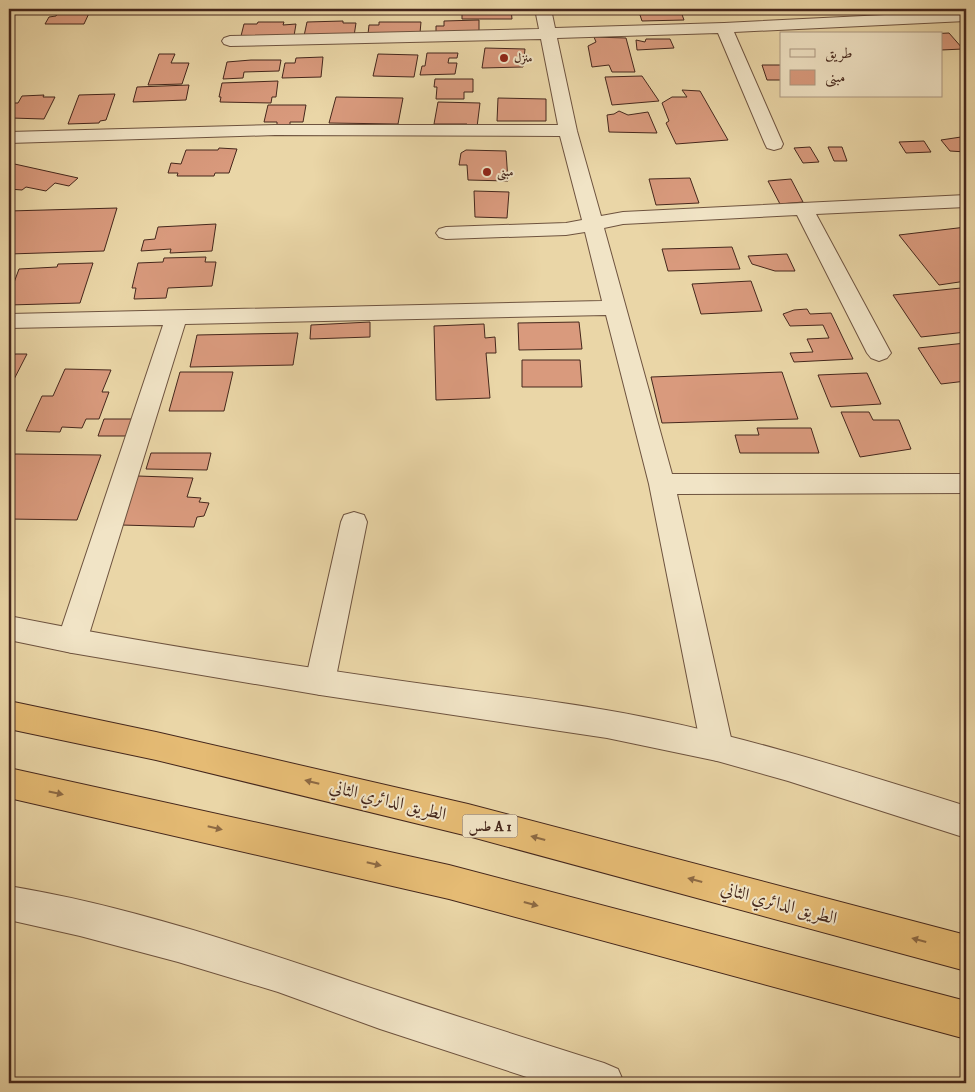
<svg xmlns="http://www.w3.org/2000/svg" width="975" height="1092" font-family="'IM FELL DW Pica',Amiri,serif">
  <style>
    .building { fill: #d99a7d; stroke: #45271c }
    .lines { fill: none; stroke-linecap: round; stroke-linejoin: round }
    .minor-casing { stroke: #6e533f; stroke-width: 2 }
    .tertiary-casing { stroke: #6e533f; stroke-width: 2 }
    .trunk-casing { stroke: #45271c; stroke-width: 2 }
    .minor { fill: #f1e4c6; fill-rule: evenodd }
    .tertiary { fill: #f1e4c6; fill-rule: evenodd }
    .trunk { fill: #e5bb74; fill-rule: evenodd }
    .oneway { fill: #8d6a44 }
    .poi-dot { fill: #8f2418; stroke: #f1e4c6; stroke-width: 2 }
    .labels { text-anchor: middle; stroke-width: 4; stroke-linejoin: round; paint-order: stroke }
    .far-poi-label { font-size: 12px; font-weight: bold; fill: #45271c; stroke: #f1e4c6; text-anchor: start }
    .shield { fill: #f1e4c6; stroke: #79604f; stroke-width: 1 }
    .shield-label { font-size: 14px; font-weight: bold; fill: #45271c }
    .near-street-label { font-size: 18px; fill: #45271c; stroke: #f1e4c6 }
  </style>
  <rect width="100%" height="100%" fill="#ead6a7"/>
  <filter id="stains"><feTurbulence type="fractalNoise" baseFrequency=".004" numOctaves="4"/><feColorMatrix values="0 0 0 0 .2 0 0 0 0 .09 0 0 0 0 .02 0 0 0 .5 -.17"/></filter>
  <radialGradient id="worn" r=".72"><stop offset=".6" stop-color="#630" stop-opacity="0"/><stop offset="1" stop-color="#630" stop-opacity=".3"/></radialGradient>
  <!-- building -->
  <path class="building" d="M60,9H91L84,24H45L49,17L56,16Z
    M262,9H310L261,11Z
    M371,9H387L386,13L370,12Z
    M462,9H511L512,19H462Z
    M638,9H680L684,20L642,21Z
    M479,20V33L436,34V26H444V21Z
    M343,21V23H356L354,36H304L307,22Z
    M258,22H284L283,25L296,24L294,36H241L244,24H257Z
    M379,22H421L420,33L368,34L369,25H379Z
    M949,33L963,49L941,50V34H927Z
    M594,37L626,38L635,72H612L609,65L592,67L588,46L596,42Z
    M646,39H670L674,48L637,50L636,40L645,42Z
    M485,48L525,49L523,67L482,68Z
    M427,53H458L457,58H449L448,63H457L455,74L420,75L422,66H425Z
    M159,54H175L171,63H189L182,84L148,85Z
    M378,54L418,55L414,77L373,76Z
    M323,57L321,77L282,78L285,63H295L296,58Z
    M251,60H281L279,71L244,72L243,78L223,79L227,62Z
    M762,65H781V80H767Z
    M642,76L659,101L612,105L605,77Z
    M435,79H473V92H464V99H436L437,87H434Z
    M278,81L276,97H272L271,103L220,102L221,97H219L222,83Z
    M189,85L186,100L133,102L137,87Z
    M682,90L700,91L728,140L676,144L666,123L669,121L662,103L672,97H687Z
    M115,94L106,120L100,121L99,123L68,124L79,95Z
    M44,95L43,97H55L44,119L11,118L14,112H9V103H18L22,96Z
    M336,97L403,98L398,124L329,123Z
    M498,98L546,99V121H497Z
    M438,102L480,103L477,127H467V124H434Z
    M268,105H306L303,122H290V125H277V122H264Z
    M619,111L628,115L648,112L657,133L609,132L607,115L614,114Z
    M961,137L966,143V152L950,151L941,140Z
    M924,141L931,152L906,153L899,142Z
    M810,147L819,162L803,163L794,148Z
    M828,147H842L847,161H834Z
    M219,148L237,149L229,173H215L214,176H177L178,173H168L171,163L181,164L186,150H218Z
    M466,150L506,151L508,181L468,180L467,165H459L461,153Z
    M10,163L78,178L69,186L55,183L46,191L26,187L22,190L9,189V164Z
    M690,178L699,203L656,205L649,179Z
    M791,179L803,202L780,204L768,181Z
    M474,191L509,192L507,218L475,217Z
    M117,208L104,251L9,254V211Z
    M216,224L212,251L170,253L171,249L141,251L144,240L155,239L158,227Z
    M966,227V281L939,285L899,235Z
    M732,247L740,269L668,271L662,249Z
    M787,254L795,271H775L752,264L748,256Z
    M206,257L205,262H216L212,286L168,288L166,298L134,299L136,288H132L138,263L163,262L164,258Z
    M93,263L80,303L9,305V296L19,269L57,267L58,264Z
    M751,281L762,311L701,314L692,284Z
    M961,288L966,295V332L921,337L893,295Z
    M807,309L810,314L831,313L853,359L794,362L790,353L813,352L807,339L829,338L823,325L790,326L783,314L794,310Z
    M370,322V337L310,339L311,325Z
    M579,322L582,349L519,350L518,323Z
    M484,324L485,338L495,337L496,353H486L490,398L436,400L434,326Z
    M298,333L293,365L190,367L197,335Z
    M966,343V381L941,384L918,348Z
    M15,354H27L9,389V357H14Z
    M522,360H580L582,387H522Z
    M65,369L111,370L102,392H109L99,419H86L82,428L62,427L60,432L26,431L42,396H53Z
    M180,372H233L224,411H169Z
    M782,372L798,419L662,423L651,377Z
    M867,373L881,404L831,407L818,375Z
    M841,412H869L873,420H899L911,449L860,457Z
    M104,419H132L127,436H98Z
    M757,428H811L819,453H740L735,435H759Z
    M151,453H211L207,470L146,469Z
    M15,454L101,455L77,520L9,519V467Z
    M138,476L193,478L187,497L201,498L199,502L209,503L204,516L197,517L194,527L121,525Z"/>
  <g class="lines">
    <!-- minor casing -->
    <g class="minor-casing">
      <path id="minor" d="M535,9H551L555,28L724,23L966,11V21L734,32L783,144L781,148L774,150L767,148L765,144L718,33L557,38L577,131L601,216L623,212L966,195V207L816,214L891,353L887,358L879,361L871,358L867,353L797,215L623,224L604,228L672,474H966V493L677,494L733,747L728,757L717,761L706,757L701,747L649,484L606,315L185,324L87,641L82,650L72,653L62,650L57,641L163,325L9,328V314L602,301L585,232L566,235L446,239L439,237L436,233L439,229L446,227L566,223L582,220L560,136L275,135L9,143V132L275,125H558L541,39L230,46L224,44L222,41L224,38L230,36L539,29Z
        M354,512L364,515L367,522L335,682L331,691L320,695L309,691L305,682L341,522L344,515Z
        M9,886C136,907 258,950 380,991C455,1016 529,1039 604,1063L618,1069L624,1083H545L380,1029L278,992L178,962L80,936L9,920Z"/>
    </g>
    <!-- tertiary casing -->
    <g class="tertiary-casing">
      <path id="tertiary" d="M9,616C149,644 290,665 431,685C489,693 548,700 606,710C729,731 848,769 966,806V838L788,781L717,761L607,738L320,695L72,653L9,640Z"/>
    </g>
    <!-- trunk casing -->
    <g class="trunk-casing">
      <path id="trunk" d="M9,701L156,732L468,804L966,935V971L468,836L156,760L9,729Z
        M9,768L449,865L966,1001V1039L449,899L9,798Z"/>
    </g>
    <!-- minor -->
    <use href="#minor" class="minor"/>
    <!-- tertiary -->
    <use href="#tertiary" class="tertiary"/>
    <!-- trunk -->
    <use href="#trunk" class="trunk"/>
  </g>
  <!-- one-way arrows -->
  <defs><path id="oneway-solid" d="M-6-.8H1V-3.2L6.5 0L1 3.2V.8H-6Z" transform="scale(1.25)"/></defs>
  <g class="oneway">
    <use href="#oneway-solid" transform="translate(312 782) rotate(-166)"/>
    <use href="#oneway-solid" transform="translate(56 793) rotate(12)"/>
    <use href="#oneway-solid" transform="translate(215 828) rotate(13)"/>
    <use href="#oneway-solid" transform="translate(538 838) rotate(-165)"/>
    <use href="#oneway-solid" transform="translate(374 864) rotate(13)"/>
    <use href="#oneway-solid" transform="translate(695 880) rotate(-165)"/>
    <use href="#oneway-solid" transform="translate(531 904) rotate(15)"/>
    <use href="#oneway-solid" transform="translate(919 940) rotate(-165)"/>
  </g>
  <!-- markers -->
  <g class="poi-dot">
    <circle cx="504" cy="58" r="5"/>
    <circle cx="487" cy="172" r="5"/>
  </g>
  <g class="labels">
    <!-- far-poi labels -->
    <g class="far-poi-label">
      <text x="514" y="62">منزل</text>
      <text x="497" y="176">مبنى</text>
    </g>
    <!-- shield labels -->
    <rect class="shield" x="462.5" y="814.5" width="55" height="23" rx="4"/>
    <g class="shield-label">
      <text x="490" y="831">طس A 1</text>
    </g>
    <!-- near-street labels -->
    <g class="near-street-label">
      <text transform="translate(388 800) rotate(14)" y="6">الطريق الدائري الثاني</text>
      <text transform="translate(779 903) rotate(15)" y="6">الطريق الدائري الثاني</text>
    </g>
  </g>
  <!-- margin -->
  <rect width="975" height="1092" fill="none" stroke="#ead6a7" stroke-width="30"/>
  <rect x="10" y="10" width="955" height="1072" fill="none" stroke="#45271c" stroke-width="2.5"/>
  <rect x="15" y="15" width="945" height="1062" fill="none" stroke="#45271c"/>
  <!-- legend -->
  <rect x="780" y="32" width="162" height="65" fill="#f1e4c6" stroke="#ac9882"/>
  <rect x="790" y="49" width="25" height="8" fill="#f1e4c6" stroke="#ac9882"/>
  <text x="825" y="58" font-size="15" fill="#45271c">طريق</text>
  <rect x="790" y="70" width="25" height="15" fill="#d99a7d" stroke="#ac9882"/>
  <text x="825" y="82" font-size="15" fill="#45271c">مبنى</text>
  <rect width="100%" height="100%" filter="url(#stains)"/>
  <rect width="100%" height="100%" fill="url(#worn)"/>
</svg>
